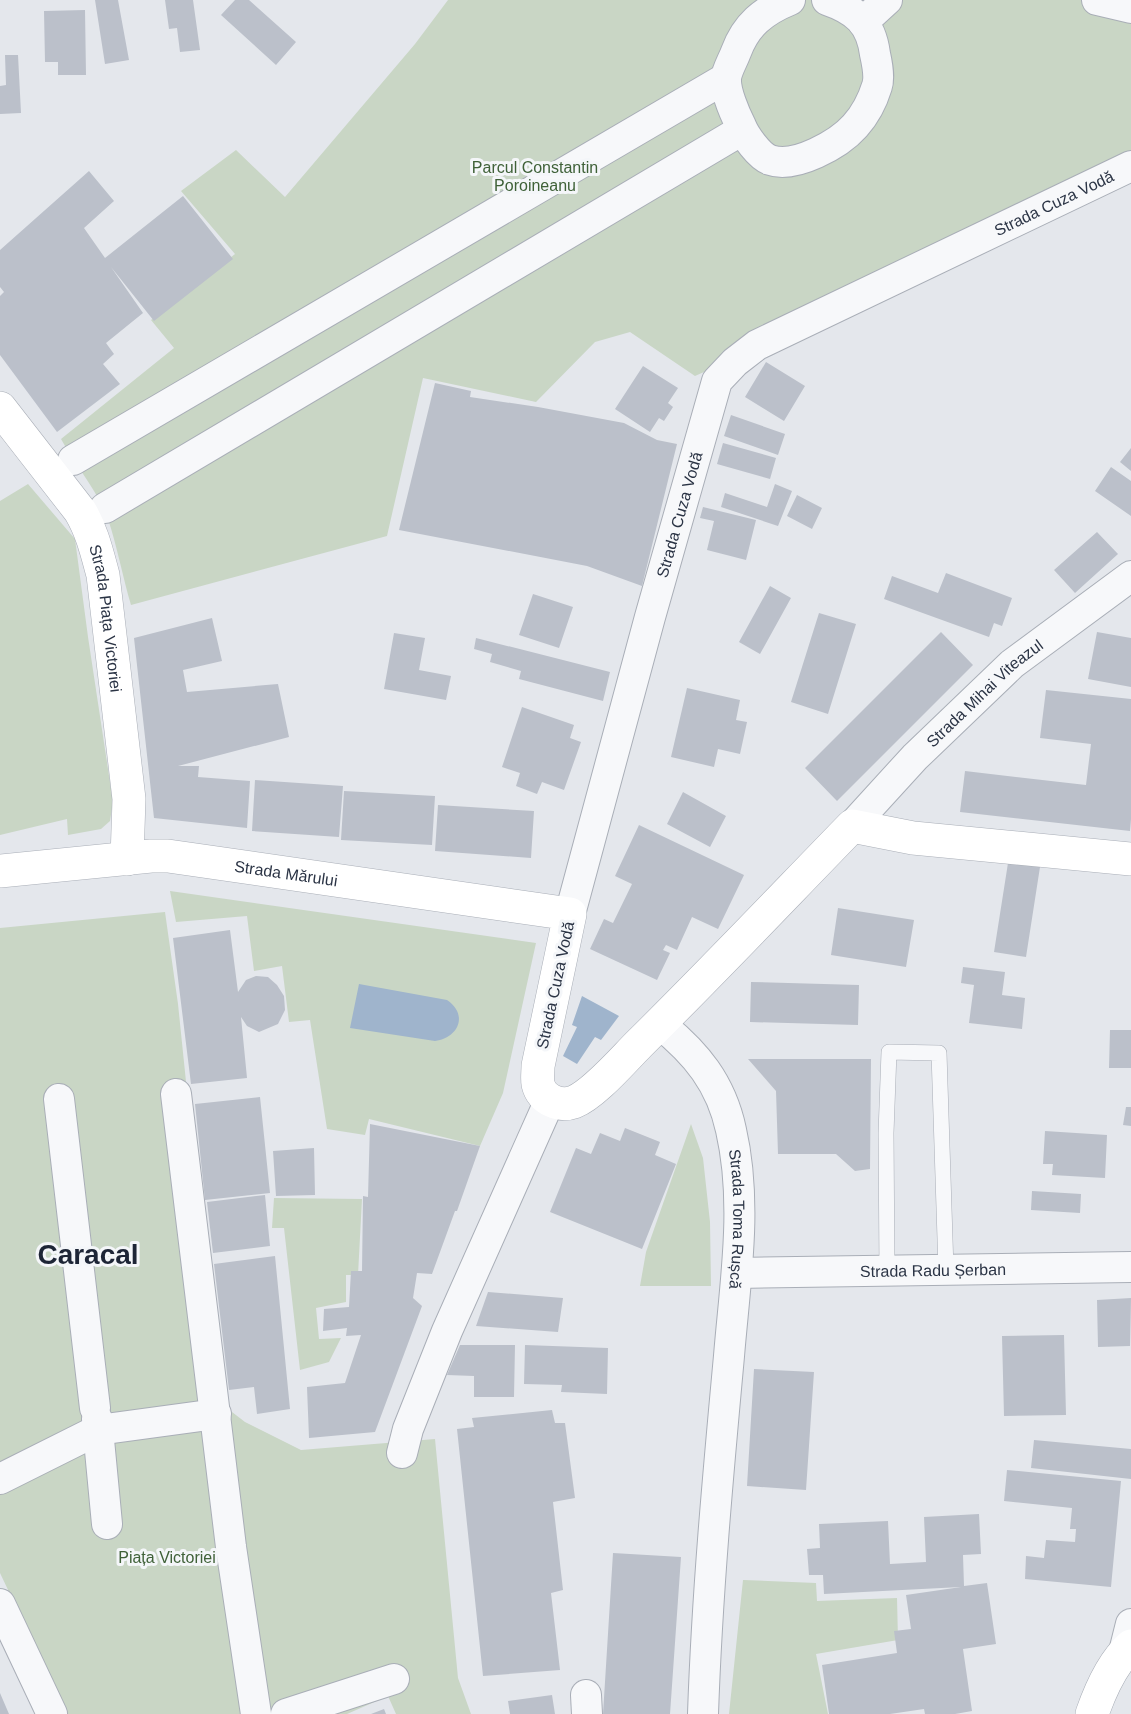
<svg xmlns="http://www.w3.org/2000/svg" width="1131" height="1714" font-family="Helvetica,sans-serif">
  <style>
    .green { fill: #c9d6c5 }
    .water { fill: #9fb4cc }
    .building { fill: #bbc0ca }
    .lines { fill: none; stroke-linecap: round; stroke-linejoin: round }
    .lane-casing { stroke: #a9aeb7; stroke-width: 16 }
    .street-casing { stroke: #a9aeb7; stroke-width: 32 }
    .secondary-casing { stroke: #a9aeb7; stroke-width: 34 }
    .lane { stroke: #f7f8fa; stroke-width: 15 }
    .street { stroke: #f7f8fa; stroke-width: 30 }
    .secondary { stroke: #fff; stroke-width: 33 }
    .labels { text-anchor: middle; stroke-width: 6; stroke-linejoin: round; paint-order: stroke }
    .park-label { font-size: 16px; fill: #3f6138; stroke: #f4f6f9 }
    .street-label { font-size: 16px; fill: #2b3445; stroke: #f4f6f9 }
    .town-label { font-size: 28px; font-weight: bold; fill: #1d2536; stroke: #f4f6f9 }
  </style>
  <rect width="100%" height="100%" fill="#e4e7ec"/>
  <!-- green -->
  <path class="green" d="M448,0H1131V152L715,367L695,376L630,332L595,342L536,402L423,378L387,536L131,605C123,578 117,546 108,519C97,490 76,466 61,439L174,348L151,320L235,254L181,191L236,150L285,197L415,44Z
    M28,484L75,539L88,637L113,802L110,821L101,829L68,835L67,819L0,835V501Z
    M170,891L536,943L503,1093L480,1146L369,1119L365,1135L327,1129L310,1020L289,1022L282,966L254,971L247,916L176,922Z
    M165,912L178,1004L219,1402L245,1422L301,1450L435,1439L458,1678L471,1714H396L388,1696L347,1714H67L0,1573V928Z
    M691,1124L703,1158L710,1222L711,1286H640L646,1252Z
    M274,1198L362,1199L358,1275H346V1302L316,1308L319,1339L341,1338L329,1362L300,1370L284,1228H272Z
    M743,1580L816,1583L817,1601L897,1598L898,1640L816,1654L828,1714H729Z"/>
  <!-- water -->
  <path class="water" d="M359,984L447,1000C469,1015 458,1038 435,1041L350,1028Z
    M582,996L619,1016L601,1040L595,1037L577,1064L563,1056L577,1027L572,1025Z"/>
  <!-- building -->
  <path class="building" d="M95,0H118L129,60L105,64Z
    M165,0H193L200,50L180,52L177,28L169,29Z
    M235,0H249L296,42L276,65L221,15Z
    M85,10L86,75H58V62H45L44,11Z
    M5,55H18L21,113L0,114V86L6,85Z
    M89,171L114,201L84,228L105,258L183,196L233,259L154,321L111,267L143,313L106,343L114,354L103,364L120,384L57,432L0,355V296L4,292L0,287V250Z
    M766,362L805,386L784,421L745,397Z
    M643,366L678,388L668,403L673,407L664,421L659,418L650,432L615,409Z
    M435,383L471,391L470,397L538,407L624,423L657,440L677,444L642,586L587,566L399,530Z
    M731,415L785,434L778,455L724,436Z
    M723,443L776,458L770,479L717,464Z
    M1131,448V471L1120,462Z
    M1111,467L1131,481V516L1095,491Z
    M775,484L792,491L778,526L721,507L725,493L767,507Z
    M797,495L822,508L812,529L787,516Z
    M703,507L756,520L746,560L707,550L714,521L700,518Z
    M1097,532L1118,554L1075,593L1054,570Z
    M946,573L1012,598L1002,626L994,623L989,637L884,599L892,576L938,593Z
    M770,586L791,598L760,654L739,642Z
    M533,594L573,607L559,648L519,635Z
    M819,613L856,624L828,714L791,702Z
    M212,618L222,661L183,670L187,692L278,684L289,737L178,766H199L198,777L250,781L247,828L154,818L134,638Z
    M941,632L973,665L837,801L805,768Z
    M1097,632L1131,638V687L1088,679Z
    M394,633L425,638L419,670L451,676L446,700L384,689Z
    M476,638L610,672L603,701L519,679L521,671L490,662L492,654L474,649Z
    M687,688L740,700L736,720L747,722L740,754L718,749L714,767L671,757Z
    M1046,690L1131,699V819L1130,831L960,812L965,771L1086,785L1091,744L1040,738Z
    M522,707L574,725L570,738L581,742L564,790L542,782L537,794L516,786L520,773L502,767Z
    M255,780L343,786L339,837L252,831Z
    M344,791L435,796L432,845L341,840Z
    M683,792L726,816L710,847L667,824Z
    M438,805L534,811L531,858L435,851Z
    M639,825L744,875L718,929L692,917L677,950L666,945L663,950L670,953L657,980L590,949L604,919L613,923L632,884L615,876Z
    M1008,863L1040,867L1026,957L994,952Z
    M838,908L914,920L906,967L831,955Z
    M230,930L238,992L246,980L256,976L268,977L277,985L284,996L285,1010L278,1024L259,1032L247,1026L241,1017L247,1078L191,1084L173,938Z
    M963,967L1005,972L1002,995L1025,998L1022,1029L969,1023L974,985L961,983Z
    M751,982L859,985L858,1025L750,1022Z
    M1110,1030H1131V1068H1109Z
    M748,1059H871L870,1169L855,1171L836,1154H778L776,1091Z
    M260,1097L270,1193L205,1200L195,1104Z
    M1126,1107H1131V1126L1123,1125Z
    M370,1124L480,1146L457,1211H455L432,1274L417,1273L413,1298L422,1306L375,1432L309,1438L307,1387L345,1383L361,1335L346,1336L347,1328L323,1331L324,1309L349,1307L351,1271H362L363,1196L368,1197Z
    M625,1128L660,1142L655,1155L676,1164L642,1249L550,1212L576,1148L591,1154L600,1133L620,1141Z
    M1045,1131L1107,1135L1105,1178L1052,1175L1053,1164H1043Z
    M314,1148L315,1195L276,1196L273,1151Z
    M1032,1191L1081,1194L1080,1213L1031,1210Z
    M265,1195L270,1246L213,1253L207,1202Z
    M275,1256L290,1409L257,1414L254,1387L229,1390L214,1264Z
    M488,1292L563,1298L558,1332L476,1326Z
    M1131,1298L1130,1346L1098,1347L1097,1300Z
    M1064,1335L1066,1415L1004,1416L1002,1336Z
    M460,1345H515L514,1397H474V1376L447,1375Z
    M525,1345L608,1348L607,1394L561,1392L562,1385L524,1384Z
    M754,1369L814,1372L806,1490L747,1486Z
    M552,1410L555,1423H565L575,1498L553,1502L563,1590L551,1593L560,1670L483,1676L457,1429L474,1427L472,1418Z
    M1034,1440L1131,1449V1479L1031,1468Z
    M1007,1470L1121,1481L1111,1587L1025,1579L1026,1556L1044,1558L1046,1540L1075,1542L1076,1529H1070L1072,1508L1004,1501Z
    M979,1514L981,1554L963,1555L964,1586L987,1583L996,1644L963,1649L972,1711L955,1714H925L924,1709L890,1714H829L822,1665L897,1653L894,1631L911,1629L906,1595L961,1587L824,1594L823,1575H809L807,1549L820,1548L819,1524L888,1521L890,1564L926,1562L924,1517Z
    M613,1553L681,1557L670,1714H603Z
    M0,1693L9,1714H0Z
    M552,1695L555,1714H510L508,1701Z
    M384,1709L386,1714H371Z"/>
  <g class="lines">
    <!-- lane casing -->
    <g class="lane-casing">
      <path id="lane" d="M887,1271L886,1133L889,1052L939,1053L946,1270"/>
    </g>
    <!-- street casing -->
    <g class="street-casing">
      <g id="street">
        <path d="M790,0C763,11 746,25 736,52C733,60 727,70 726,78C725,91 735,114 741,126C745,136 759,156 770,160C795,169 839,144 855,126C865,115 873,99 877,86C880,77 877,63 875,54C871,23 856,10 827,0"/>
        <path d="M1097,0L1131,8"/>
        <path d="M863,22L887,0"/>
        <path d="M73,460L726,78"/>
        <path d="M105,508L742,130"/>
        <path id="s1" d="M852,826L915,757L1012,664L1131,576"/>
        <path id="s2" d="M570,914L650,617L717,381L735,362L757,345L1131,166"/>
        <path id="s3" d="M660,1024C696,1053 721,1083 731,1130C748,1204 735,1282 729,1356C718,1475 707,1595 703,1714"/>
        <path d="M176,1094L231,1547L256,1714"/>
        <path d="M59,1099L95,1408"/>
        <path id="s4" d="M737,1273L1131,1267"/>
        <path d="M97,1419L107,1524"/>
        <path d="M402,1453L408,1429L447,1331L550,1100"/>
        <path d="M0,1479L98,1430L216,1414"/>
        <path d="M0,1604L52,1714"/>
        <path d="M1124,1652L1131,1624"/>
        <path d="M586,1695L587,1714"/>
        <path d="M286,1714L394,1679"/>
      </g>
    </g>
    <!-- secondary casing -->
    <g class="secondary-casing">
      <g id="secondary">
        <path id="s5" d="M0,408L80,511C92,531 97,553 103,575L129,799L127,859"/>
        <path id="s6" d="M0,871L151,856H168L570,914L538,1066C538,1072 537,1079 538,1084C542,1100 560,1107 574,1102C594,1094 623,1060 639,1044C711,973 781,899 852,826L913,838L1131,859"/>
        <path d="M1092,1714C1100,1691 1113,1662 1131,1646"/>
      </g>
    </g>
    <!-- lane -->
    <use href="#lane" class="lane"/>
    <!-- street -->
    <use href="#street" class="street"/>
    <!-- secondary -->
    <use href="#secondary" class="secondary"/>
  </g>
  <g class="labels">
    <!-- park labels -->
    <g class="park-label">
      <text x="535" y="173">Parcul Constantin<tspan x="535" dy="18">Poroineanu</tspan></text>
      <text x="167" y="1563">Piața Victoriei</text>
    </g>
    <!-- street labels -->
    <g class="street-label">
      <text dy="6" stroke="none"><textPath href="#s2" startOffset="936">Strada Cuza Vodă</textPath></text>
      <text dy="6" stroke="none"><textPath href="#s2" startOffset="414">Strada Cuza Vodă</textPath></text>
      <text dy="6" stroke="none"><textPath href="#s5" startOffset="242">Strada Piața Victoriei</textPath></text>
      <text dy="6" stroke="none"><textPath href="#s1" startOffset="188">Strada Mihai Viteazul</textPath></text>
      <text dy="6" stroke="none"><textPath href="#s6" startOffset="288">Strada Mărului</textPath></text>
      <text transform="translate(555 985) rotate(-78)" y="6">Strada Cuza Vodă</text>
      <text dy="6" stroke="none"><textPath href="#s3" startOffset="220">Strada Toma Rușcă</textPath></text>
      <text dy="6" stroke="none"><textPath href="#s4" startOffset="196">Strada Radu Șerban</textPath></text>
    </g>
    <!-- town labels -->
    <g class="town-label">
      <text x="88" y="1264">Caracal</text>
    </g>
  </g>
</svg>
